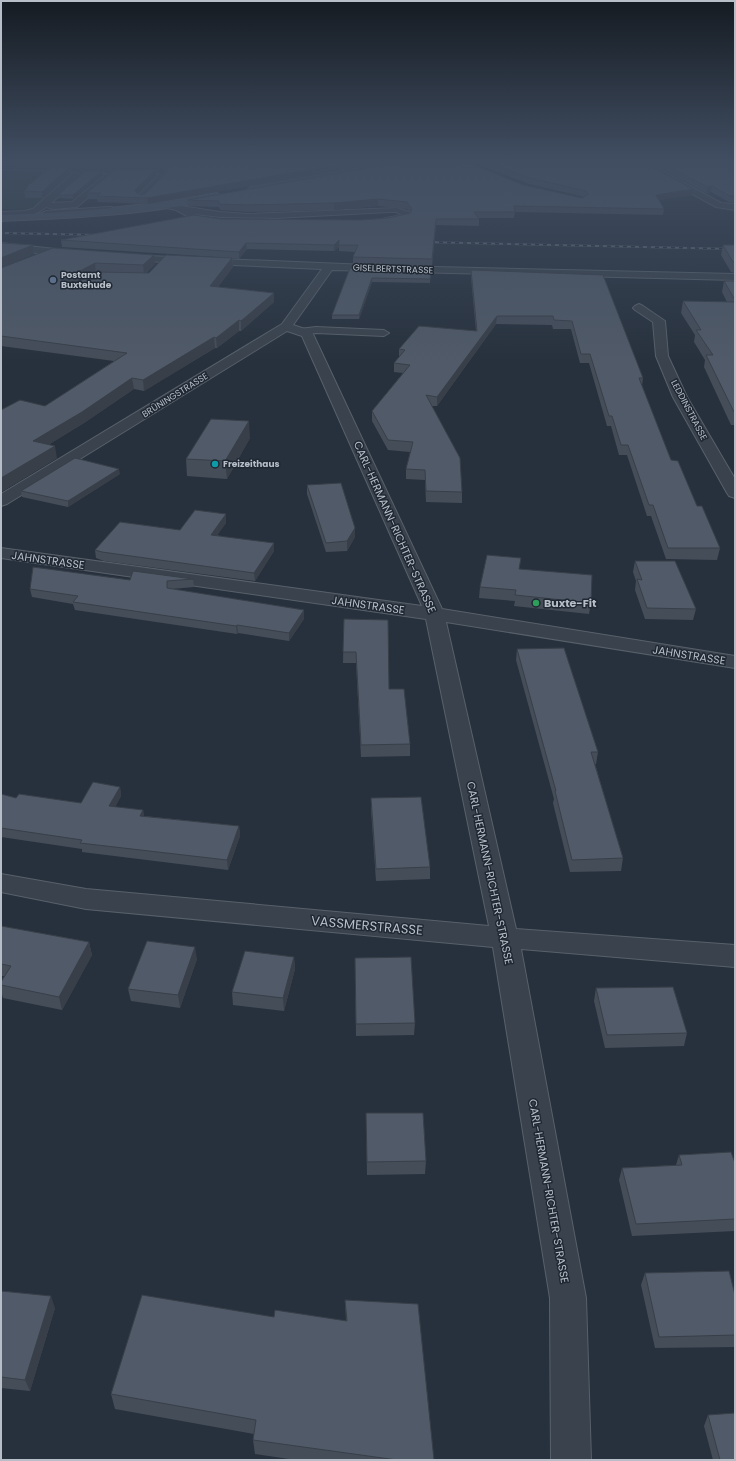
<svg xmlns="http://www.w3.org/2000/svg" width="736" height="1461" font-family="Poppins,sans-serif">
  <style>
    .green { fill: #2a3e3f }
    .lines { fill: none; stroke-linecap: round; stroke-linejoin: round }
    .lane-casing { stroke: #58616b; stroke-width: 2 }
    .street-casing { stroke: #58616b; stroke-width: 2 }
    .secondary-casing { stroke: #58616b; stroke-width: 2 }
    .lane { fill: #3a434d; fill-rule: evenodd }
    .street { fill: #3a434d; fill-rule: evenodd }
    .secondary { fill: #495260; fill-rule: evenodd }
    .rail-casing { stroke: #5d6774; stroke-width: 2 }
    .rail { stroke: #1f2833; stroke-width: 1.5; stroke-dasharray: 4; stroke-linecap: butt }
    .wall { fill: #454d59 }
    .shaded-wall { fill: #383f49 }
    .building { fill: #505a68; stroke: #383f49 }
    .service-dot { fill: #5c6f8a; stroke: #1f2833; stroke-width: 1.5 }
    .culture-dot { fill: #0f9aa8; stroke: #1f2833; stroke-width: 1.5 }
    .leisure-dot { fill: #2e9e5b; stroke: #1f2833; stroke-width: 1.5 }
    .labels { text-anchor: middle; stroke-width: 3; stroke-linejoin: round; paint-order: stroke }
    .far-street-label { font-size: 9px; fill: #b7bec8; stroke: #1f2833 }
    .far-poi-label { font-size: 9px; font-weight: bold; fill: #b7bec8; stroke: #1f2833; text-anchor: start }
    .street-label { font-size: 11px; fill: #b7bec8; stroke: #1f2833 }
    .poi-label { font-size: 11px; font-weight: bold; fill: #b7bec8; stroke: #1f2833; text-anchor: start }
    .near-street-label { font-size: 13px; fill: #b7bec8; stroke: #1f2833 }
  </style>
  <rect width="100%" height="100%" fill="#27313d"/>
  <!-- green -->
  <path class="green" d="M1,169L66,172L61,176H70L32,210L1,209Z"/>
  <g class="lines">
    <!-- lane casing -->
    <g class="lane-casing">
      <path id="lane" d="M162,203L220,212L248,214L397,208L409,212L411,216L410,218L385,223H382V219L402,215L396,212H389L276,218L220,217L194,214L201,217L217,220L218,222L214,224L196,221L176,210L162,207Z
        M109,207H112V211L46,215L42,213L46,211Z
        M316,327L384,330L389,333L384,336L316,333L299,335L294,332L299,329Z"/>
    </g>
    <!-- street casing -->
    <g class="street-casing">
      <path id="street" d="M177,159H186L173,171L168,172L165,178L145,199L142,200L137,197L160,173H113V176L77,207L53,209L46,207C33,218 17,217 1,218V212L25,211L33,209L74,172L1,169V165L82,167L89,165H92L93,167H168ZM85,173H107L72,202L51,203Z
        M280,159H303L334,164L371,165L375,167L371,169L334,168L284,161Z
        M629,159H640L721,203L735,204V210L716,207Z
        M1,243L73,251L78,254L73,257L1,249Z
        M124,255L392,266L735,274V280L332,270L293,325L311,331L313,334L442,609L735,656V668L446,622L516,929L735,945V967L521,949L586,1298L591,1460H551L550,1298L493,947L86,909L1,892V874L86,889L489,926L426,619L1,558V548L422,606L302,336L287,331L7,504L1,506V494L282,324L322,269L120,260L119,258L120,256Z
        M639,304L643,306L665,321L668,356L687,397L735,479V498L729,496L727,493L673,397L656,356L653,322L635,310L633,308L635,306Z"/>
    </g>
    <!-- secondary casing -->
    <g class="secondary-casing">
      <path id="secondary" d="M411,159H434L430,161L359,172L252,192L248,189L252,186L359,166Z
        M216,193L219,194L221,196L219,198C150,215 73,218 1,221V215C73,213 145,206 216,193Z"/>
    </g>
    <!-- lane -->
    <use href="#lane" class="lane"/>
    <!-- street -->
    <use href="#street" class="street"/>
    <!-- secondary -->
    <use href="#secondary" class="secondary"/>
    <!-- rail casing -->
    <g class="rail-casing">
      <path id="rail" d="M1,233L101,235
        M423,242L735,249"/>
    </g>
    <!-- rail -->
    <use href="#rail" class="rail"/>
  </g>
  <!-- wall -->
  <path class="wall" d="M1,159H174L167,166H94L92,164L82,165L1,164Z
    M314,159H401L373,164L334,162Z
    M464,159H637L692,195L659,200L664,209L663,215L515,212L514,218H479V226L436,225L432,266L353,264V257L355,252L339,251V247L334,251L247,249L239,259L233,258V267L218,287L274,293V302L241,331H239L217,348H215L144,391L134,389L84,423L48,445L57,458L1,492V410L45,406L114,361L1,346V243L33,245L34,254L4,267L53,248L155,264L146,273H149L217,257L62,247L61,240L221,219L362,220L388,218L411,213L407,209L378,206L334,210L249,212L220,210L219,207L188,206V200L523,185L582,198L585,197L529,184Z
    M644,159H735V202H729L711,192L706,193Z
    M342,164V170L148,204L98,202L97,199H88L87,193L156,169V174L138,194L141,195L145,194L173,166Z
    M69,167L70,173L43,198H25L24,191L26,189V187Z
    M102,171V174L73,199L58,198V195Z
    M723,245H735V273L731,272L721,255Z
    M350,268L431,270L430,283L372,282L359,319H332V315Z
    M471,270L603,275L643,378L642,386L671,460L697,506L720,548L717,560L666,559L651,516H647L627,455H619L611,426H607L589,363H580L571,329H553L552,325L496,324L437,406H432L462,492V503L426,502L425,480L406,479V469L410,452L388,450L372,421V411L403,373L394,372V363L399,358V349L476,331L471,278Z
    M724,281H735V425H731L704,367L705,360L694,342L695,335L681,313L683,301L727,302L722,292Z
    M250,438L227,479L187,476L186,459Z
    M120,474L68,507L22,497L21,491Z
    M307,485L355,537L347,551L326,552L307,494Z
    M226,514V523L217,535L274,551L255,581L104,561L96,558L95,550L180,530Z
    M635,561L696,609L693,620L645,619L635,590L636,581L633,572Z
    M520,569L591,603L589,614L514,606L515,601L479,598L480,587Z
    M193,579L194,587L172,589L304,610V619L289,641L238,633L237,634L75,610L73,604L32,597L30,589L130,580Z
    M344,619L389,689L410,744V756L361,757L356,663H343Z
    M517,649L598,752L596,764H595L623,858L621,871L570,872L553,803L554,799L516,660Z
    M120,787L121,796L115,807L143,810L144,816L239,826L240,836L228,870L82,852V849L1,837V794L16,798L81,803Z
    M371,798L430,867V879L376,881L371,810Z
    M1,926L89,942L92,955L62,1010L3,998L1,991V982L4,976H1Z
    M294,957L295,969L284,1011L233,1005L232,992Z
    M355,958L415,1023L414,1035L356,1036Z
    M197,959L180,1008L131,1001L128,989Z
    M596,988L687,1033L684,1046L605,1048L594,1001Z
    M366,1113L426,1161L425,1174L367,1175Z
    M679,1155L735,1163V1231L632,1236L619,1180L622,1168L676,1165Z
    M645,1273L735,1295V1347L655,1348L641,1285Z
    M1,1291L55,1308L30,1391L1,1388Z
    M345,1300L434,1460H296L255,1454L253,1440L254,1434L115,1409L111,1394L274,1317L346,1321Z
    M708,1415L735,1460H713L704,1426Z"/>
  <!-- shaded-wall -->
  <path class="shaded-wall" d="M84,159H91L92,164L82,165L81,160Z
    M168,159H174L167,166V160Z
    M373,159H401L373,164Z
    M342,164V170L148,204L147,198Z
    M69,167L70,173L43,198L42,192Z
    M156,169V174L136,196L135,190Z
    M102,171V174L73,199V195Z
    M712,186L711,192L706,193L707,187Z
    M693,189L692,195L655,201L656,195Z
    M378,199V206L334,210V203Z
    M436,219V225L432,266V259Z
    M339,240V247L334,251V245Z
    M246,243L247,249L239,259V252Z
    M33,245L34,254L1,268V258Z
    M154,255L155,264L144,274L143,265Z
    M232,258L233,267L211,296L210,286Z
    M95,263L96,273L66,291L64,282L65,279Z
    M372,278V282L359,319V315Z
    M274,293V302L241,331V321Z
    M497,316L496,324L437,406V397Z
    M239,320V331L217,348L216,338Z
    M214,337L215,348L144,391L143,380Z
    M132,378L134,389L84,423L35,453L33,441Z
    M249,421L250,438L227,479L225,461Z
    M55,446L57,458L1,492V478Z
    M119,469L120,474L68,507V501Z
    M226,514V523L212,543L211,535Z
    M355,528V537L347,551V541Z
    M274,543V551L255,581L254,573Z
    M304,610V619L289,641V633Z
    M237,625L238,633L237,634L236,626Z
    M120,787L121,796L111,815L109,806Z
    M143,810L145,820L140,816Z
    M239,826L240,836L228,870L227,860Z
    M89,942L92,955L62,1010L59,997Z
    M195,947L197,959L180,1008L178,995Z
    M294,957L295,969L284,1011L283,998Z
    M51,1296L55,1308L30,1391L25,1380Z"/>
  <!-- building -->
  <path class="building" d="M34,159H84L81,160Z
    M93,159H168L167,160H93Z
    M181,159H302L342,164L147,198L97,196L101,193H87L116,169H156L135,190L136,192L141,195L145,194L166,173L168,168L173,166Z
    M417,159H459L523,185L582,198L589,194L586,191L530,178L479,159H637L693,189L656,195L664,209L514,206L515,212H474L479,219H436L432,259L353,257L358,245H339V240L334,245L246,243L239,252L61,240L194,215L221,219L362,220L388,218L410,213L412,209L407,202L378,199L334,203L249,205L219,204V201L188,200Z
    M655,159H735V196H730L712,186L707,187Z
    M52,166L69,167L42,192L24,191L28,187H26Z
    M85,171H102L73,195H58Z
    M1,243L33,245L1,258Z
    M723,245H735V262H733Z
    M53,248L154,255L143,265L95,263L65,279L64,282L68,284H74L98,272L149,273L166,255L232,258L210,286L274,293L241,321L239,320L216,338L214,337L143,380L132,378L82,412L33,441L55,446L1,478V410L20,400L45,406L127,353L1,336V268Z
    M350,268L431,270L430,279L372,278L359,315H332Z
    M471,270L603,275L643,378H639L671,460L678,461L697,506H702L720,548H668L653,505H649L628,445H621L612,416H609L590,354H581L572,321L554,320L553,316H497L437,397L426,395L460,458L462,492L426,491L425,470L406,469L413,442L388,440L372,411L410,365L394,363L405,350L399,349L419,326L477,331Z
    M724,281H735V300Z
    M683,301L735,302V412H734L706,355H713L696,330H701Z
    M211,419L249,421L225,461L186,459Z
    M75,458L119,469L68,501L21,491Z
    M341,483L355,528L347,541L326,543L307,485Z
    M195,510L226,514L211,535L274,543L254,573L102,552L95,550L120,522L180,530Z
    M487,555L521,558L519,569L592,575L591,603L515,595L516,590L480,587Z
    M635,561H675L696,609L647,608L637,579L642,580Z
    M33,567L130,580L133,571L193,579L167,581V588L304,610L289,633L237,625L236,626L73,602L78,596L30,589Z
    M344,619L388,620L389,689H404L410,744L361,745L356,652H343Z
    M564,648L598,752H591L623,858L572,860L555,791H556L517,649Z
    M93,782L120,787L109,806L143,810L140,816L239,826L227,860L80,843L82,840L1,828V794L16,798L19,794L81,803Z
    M421,797L430,867L376,869L371,798Z
    M1,926L89,942L59,997L1,985V982L11,966L1,964Z
    M147,941L195,947L178,995L128,989Z
    M245,951L294,957L283,998L232,992Z
    M411,957L415,1023L356,1024L355,958Z
    M673,987L687,1033L607,1035L596,988Z
    M366,1113H423L426,1161L367,1162Z
    M731,1152L735,1163V1219L636,1224L622,1168L682,1165L679,1155Z
    M729,1271L735,1295V1335L659,1337L645,1273Z
    M1,1291L51,1296L25,1380L1,1377Z
    M142,1295L274,1317L275,1310L347,1321L345,1300L418,1304L434,1460H397L253,1440L256,1420L111,1394Z
    M735,1413V1460H720L708,1415Z"/>
  <!-- sky -->
  <linearGradient id="sky" x2="0" y2="1"><stop stop-color="#151b22"/><stop offset="0.44" stop-color="#414e62"/><stop offset="1" stop-color="#414e62" stop-opacity="0"/></linearGradient>
  <rect width="736" height="364" fill="url(#sky)"/>
  <!-- markers -->
  <circle class="service-dot" cx="53" cy="280" r="4"/>
  <circle class="culture-dot" cx="215" cy="464" r="4"/>
  <circle class="leisure-dot" cx="536" cy="603" r="4"/>
  <g class="labels">
    <!-- far-street labels -->
    <g class="far-street-label">
      <text transform="translate(393 269) rotate(2)" y="3">GISELBERTSTRASSE</text>
      <text transform="translate(175 395) rotate(-32)" y="3">BRÜNINGSTRASSE</text>
      <text transform="translate(689 410) rotate(62)" y="3">LEDDINSTRASSE</text>
    </g>
    <!-- far-poi labels -->
    <g class="far-poi-label">
      <text x="61" y="278">Postamt<tspan x="61" dy="10">Buxtehude</tspan></text>
      <text x="223" y="467">Freizeithaus</text>
    </g>
    <!-- street labels -->
    <g class="street-label">
      <text transform="translate(395 527) rotate(66)" y="4">CARL-HERMANN-RICHTER-STRASSE</text>
      <text transform="translate(48 560) rotate(8)" y="4">JAHNSTRASSE</text>
      <text transform="translate(368 605) rotate(8)" y="4">JAHNSTRASSE</text>
      <text transform="translate(689 655) rotate(9)" y="4">JAHNSTRASSE</text>
      <text transform="translate(490 873) rotate(78)" y="4">CARL-HERMANN-RICHTER-STRASSE</text>
      <text transform="translate(549 1191) rotate(80)" y="4">CARL-HERMANN-RICHTER-STRASSE</text>
    </g>
    <!-- poi labels -->
    <g class="poi-label">
      <text x="544" y="607">Buxte-Fit</text>
    </g>
    <!-- near-street labels -->
    <g class="near-street-label">
      <text transform="translate(367 925) rotate(5)" y="5">VASSMERSTRASSE</text>
    </g>
  </g>
  <!-- border -->
  <rect width="736" height="1461" fill="none" stroke="#b7bec8" stroke-width="4"/>
</svg>
